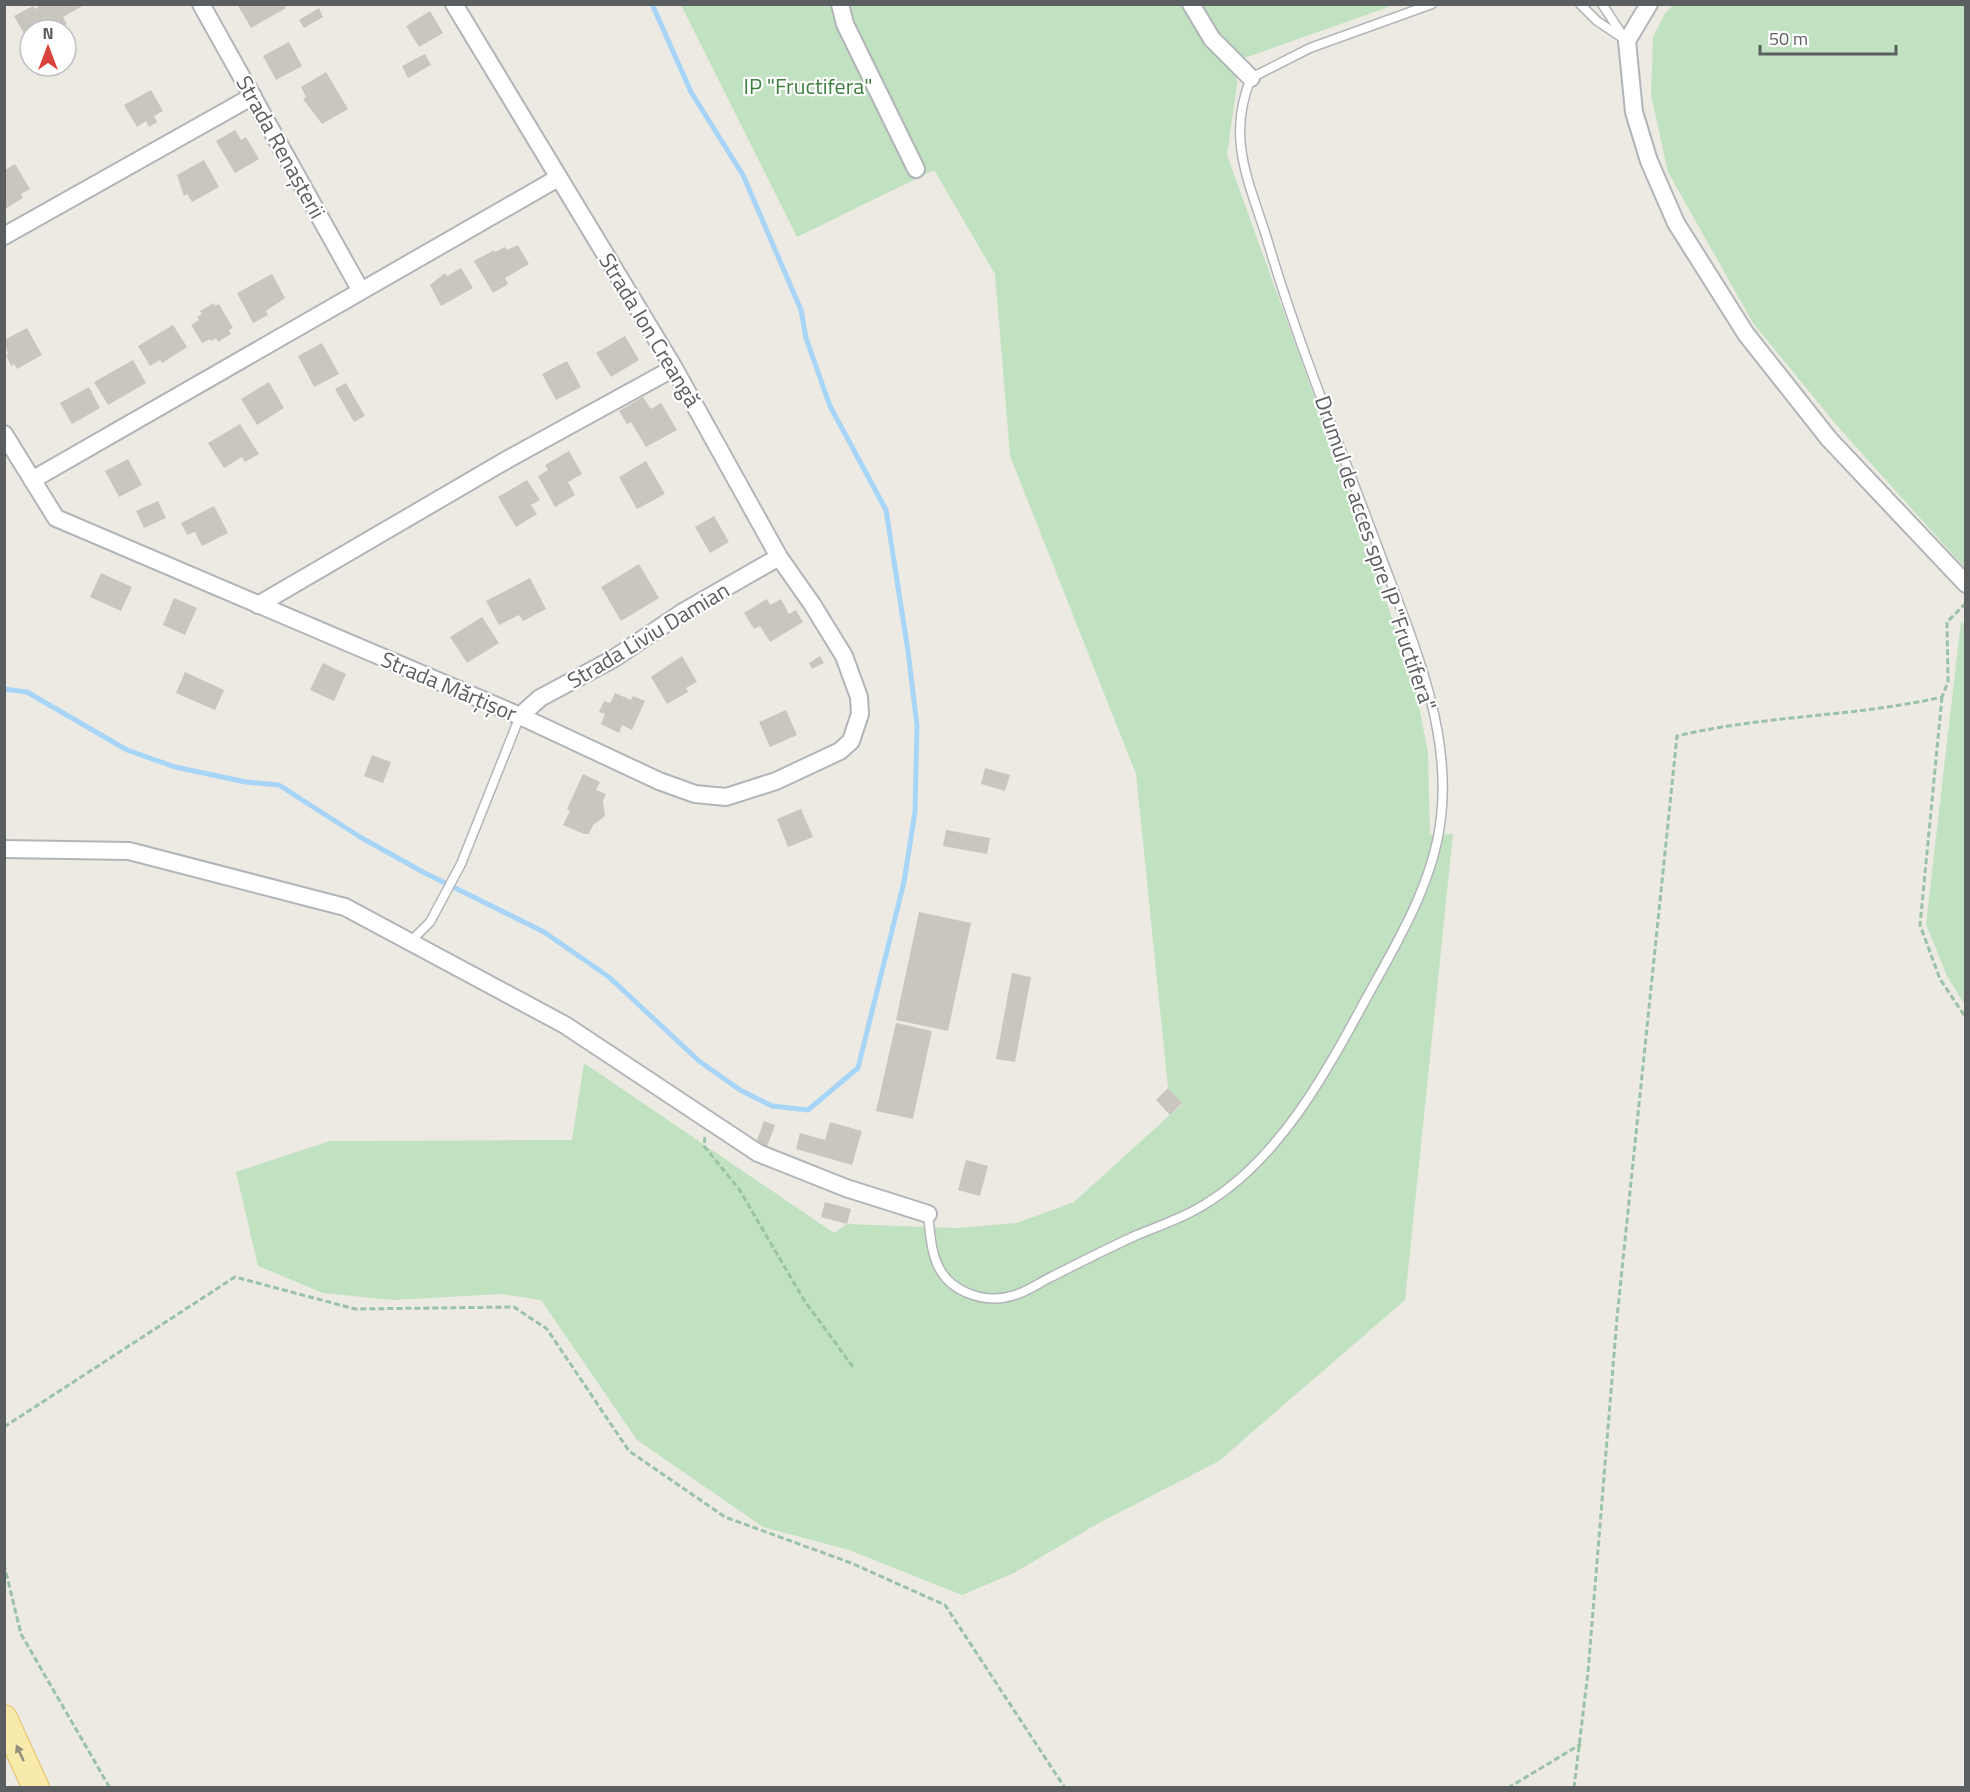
<svg xmlns="http://www.w3.org/2000/svg" width="1970" height="1792" font-family="'Titillium Web',sans-serif">
  <style>
    .green { fill: #c1e2c0 }
    .lines { fill: none; stroke-linecap: round; stroke-linejoin: round }
    .stream { stroke: #a7d5f7; stroke-width: 5 }
    .building { fill: #c9c6c0 }
    .lane-casing { stroke: #b2b5b8; stroke-width: 11 }
    .street-casing { stroke: #b2b5b8; stroke-width: 20 }
    .primary-casing { stroke: #e4bf63; stroke-width: 28 }
    .path { stroke: #9ac2a5; stroke-width: 3; stroke-dasharray: 6 3; stroke-linecap: butt }
    .lane { stroke: #fff; stroke-width: 8 }
    .street { stroke: #fff; stroke-width: 16 }
    .primary { stroke: #f7eaab; stroke-width: 26 }
    .oneway { fill: #918f7b }
    .labels { text-anchor: middle; stroke-width: 4.5; stroke-linejoin: round; paint-order: stroke }
    .park-label { font-size: 22px; fill: #3c7f3e; stroke: #fff }
    .street-label { font-size: 22px; fill: #5a5e61; stroke: #fff }
  </style>
  <rect width="100%" height="100%" fill="#eceae2"/>
  <!-- green -->
  <path class="green" d="M681,5H1394L1225,65L1236,73L1237,84L1227,155L1366,540L1416,690L1428,753L1430,835L1453,834L1405,1300L1219,1461L1097,1524L1014,1573L962,1595L849,1550L763,1527L637,1440L541,1300L501,1294L393,1300L323,1293L258,1266L236,1172L330,1141L572,1140L584,1063L834,1233L847,1224L956,1228L1017,1223L1074,1202L1182,1104L1168,1088L1136,774L1010,456L995,274L934,170L797,237Z
    M1673,5H1965V568L1839,428L1753,323L1668,172L1651,95L1653,37L1664,15Z
    M1961,621L1966,626L1965,1005L1947,976L1926,924Z"/>
  <g class="lines">
    <!-- stream -->
    <path class="stream" d="M4,689L27,692L127,750L175,767L246,782L279,785L360,837L423,872L544,932L609,977L699,1061L740,1090L772,1106L808,1110L858,1068L904,882L915,812L917,726L908,651L886,510L830,406L806,338L801,310L743,175L691,92L652,4"/>
  </g>
  <!-- building -->
  <path class="building" d="M42,4H86L63,17L67,24L57,30H30V44L14,16L33,6L35,9Z
    M237,4H284L286,8L251,28Z
    M319,8L323,17L304,28L299,20Z
    M430,11L443,33L419,47L406,26Z
    M289,42L302,66L276,80L263,56Z
    M425,54L431,65L408,78L402,66Z
    M326,72L348,109L322,124L303,99L306,97L301,87Z
    M151,90L163,111L154,116L157,122L149,127L146,121L137,127L124,105Z
    M235,130L241,140L246,137L259,159L235,173L216,141Z
    M204,160L219,187L192,202L187,194L184,196L177,175Z
    M15,164L30,189L21,194L23,198L5,209V170Z
    M518,245L529,264L505,278L508,284L493,293L474,261L494,250L495,252L505,247L507,250Z
    M461,268L473,288L441,306L430,285L445,273L447,276Z
    M272,274L285,298L266,311L268,315L253,323L237,293Z
    M214,303L215,306L219,304L233,328L229,330L231,334L218,342L216,338L211,341L210,339L202,343L191,325L199,320L197,317L202,314L200,311Z
    M173,325L187,347L162,363L160,360L150,366L138,346Z
    M27,328L42,355L17,369L14,364L11,366L6,355L8,354L4,340Z
    M625,336L639,360L611,377L596,353Z
    M322,343L339,374L314,387L298,356Z
    M133,360L146,383L108,405L94,382Z
    M567,361L581,387L556,400L542,374Z
    M269,382L284,408L257,425L241,399Z
    M346,383L365,416L354,422L335,389Z
    M89,387L100,408L72,424L60,403Z
    M643,397L651,409L661,403L677,430L646,447L631,422L627,424L619,411Z
    M240,424L259,454L245,462L242,457L224,468L208,443Z
    M569,451L582,474L568,482L575,495L555,507L538,476L548,470L545,465Z
    M128,459L142,485L119,497L105,471Z
    M646,461L665,494L637,509L619,477Z
    M527,480L540,500L531,505L537,514L516,527L498,497Z
    M158,501L166,518L144,528L136,511Z
    M214,506L228,533L202,546L195,532L187,535L181,523Z
    M714,516L729,542L710,553L695,527Z
    M639,564L659,598L621,621L601,587Z
    M101,573L132,587L121,611L90,597Z
    M530,578L546,609L523,621L519,615L499,625L486,601Z
    M174,598L197,608L185,635L163,625Z
    M767,599L770,605L781,599L789,614L796,610L803,622L770,642L760,626L754,629L744,613Z
    M482,617L499,643L467,663L450,637Z
    M682,656L697,682L686,688L688,692L667,704L651,677Z
    M820,656L824,663L812,669L809,663Z
    M323,663L346,674L334,701L310,690Z
    M185,672L224,690L215,710L176,693Z
    M615,693L631,700L633,696L645,701L632,730L622,725L619,733L601,724L605,714L599,712L604,701L610,703Z
    M786,710L797,735L770,747L759,722Z
    M372,755L391,762L383,783L364,776Z
    M985,768L1010,775L1005,791L981,784Z
    M583,774L600,782L596,790L606,794L603,801L605,816L593,825L589,834H584L563,825L570,811L567,809Z
    M801,809L813,837L788,847L777,819Z
    M946,830L990,838L987,854L943,846Z
    M919,912L971,923L948,1031L896,1020Z
    M1012,973L1031,977L1015,1062L996,1059Z
    M896,1023L932,1031L913,1119L876,1111Z
    M1168,1088L1182,1103L1170,1115L1156,1100Z
    M764,1121L775,1125L767,1147L756,1143Z
    M830,1122L862,1131L852,1165L796,1149L800,1133L825,1140Z
    M966,1160L988,1166L980,1196L958,1190Z
    M825,1202L851,1209L847,1224L821,1217Z"/>
  <g class="lines">
    <!-- lane casing -->
    <g class="lane-casing">
      <path id="lane" d="M1580,4L1597,21L1627,41
        M1602,4L1623,36
        M410,942L430,922L461,864L520,716
        M928,1214C930,1229 930,1247 936,1261C947,1292 985,1305 1015,1295C1028,1291 1039,1283 1051,1277C1079,1263 1108,1248 1137,1235C1161,1225 1188,1216 1210,1201C1278,1158 1324,1077 1361,1008C1393,949 1434,885 1441,817C1452,725 1409,633 1378,548C1340,446 1298,344 1267,239C1249,181 1226,138 1251,78L1310,48L1432,4"/>
    </g>
    <!-- street casing -->
    <g class="street-casing">
      <path id="street" d="M201,4L361,291
        M840,4L845,24L916,169
        M1191,4L1212,39L1251,78
        M1649,4L1627,41L1634,112L1649,161L1676,223L1746,334L1829,439L1966,584
        M4,236L253,96
        M4,434L56,518L520,716L659,781L695,794L726,797L776,781L840,751L851,741L860,714L859,697L844,656L812,604L779,557L674,368L454,4
        M32,480L558,178
        M258,605L510,458L674,368
        M520,716L540,698L613,659L683,612L779,557
        M4,849L129,851L345,907L565,1025L758,1153L846,1188L928,1214"/>
    </g>
    <!-- primary casing -->
    <g class="primary-casing">
      <path id="primary" d="M4,1718L36,1788"/>
    </g>
    <!-- path -->
    <path class="path" d="M1942,697L1920,925L1940,979L1966,1018
      M705,1137L704,1146L739,1189L804,1300L853,1367
      M4,1427L235,1277L355,1309L514,1307L547,1329L629,1451L725,1517L851,1563L945,1605L1065,1788
      M4,1564L21,1634L110,1788
      M1508,1788L1581,1744
      M1574,1788L1588,1672L1617,1318L1677,736C1764,715 1855,717 1942,697L1948,682L1947,622L1966,603"/>
    <!-- lane -->
    <use href="#lane" class="lane"/>
    <!-- street -->
    <use href="#street" class="street"/>
    <!-- primary -->
    <use href="#primary" class="primary"/>
  </g>
  <!-- one-way arrows -->
  <defs><path id="oneway-solid" d="M-6-.8H1V-3.2L6.5 0L1 3.2V.8H-6Z" transform="scale(1.5)"/></defs>
  <use class="oneway" href="#oneway-solid" transform="translate(20 1753) rotate(-115)"/>
  <g class="labels">
    <!-- park labels -->
    <g class="park-label">
      <text x="808" y="94">IP "Fructifera"</text>
    </g>
    <!-- street labels -->
    <g class="street-label">
      <text transform="translate(281 147) rotate(61)" y="8">Strada Renașterii</text>
      <text transform="translate(650 330) rotate(59)" y="8">Strada Ion Creangă</text>
      <text transform="translate(1376 553) rotate(71)" y="8">Drumul de acces spre IP "Fructifera"</text>
      <text transform="translate(648 635) rotate(-31)" y="8">Strada Liviu Damian</text>
      <text transform="translate(449 686) rotate(23)" y="8">Strada Mărțișor</text>
    </g>
  </g>
  <!-- border -->
  <rect width="1970" height="1792" fill="none" stroke="#5a5e61" stroke-width="12"/>
  <!-- north arrow -->
  <g transform="translate(48 48)"><circle r="28" fill="#ffffff" stroke="#bdbfc0" stroke-width="1.5"/>
  <path d="M0-4.5L10 22L0 15L-10 22Z" fill="#d9453b"/>
  <text y="-9" font-size="16" font-weight="bold" text-anchor="middle" fill="#5a5e61">N</text>
  </g>
  <!-- scale -->
  <path d="M1760 45v9h136v-9" fill="none" stroke="#5a5e61" stroke-width="3"/>
  <text x="1769" y="45" font-size="18" fill="#5a5e61" stroke="#ffffff" stroke-width="4.5" paint-order="stroke">50 m</text>
</svg>
